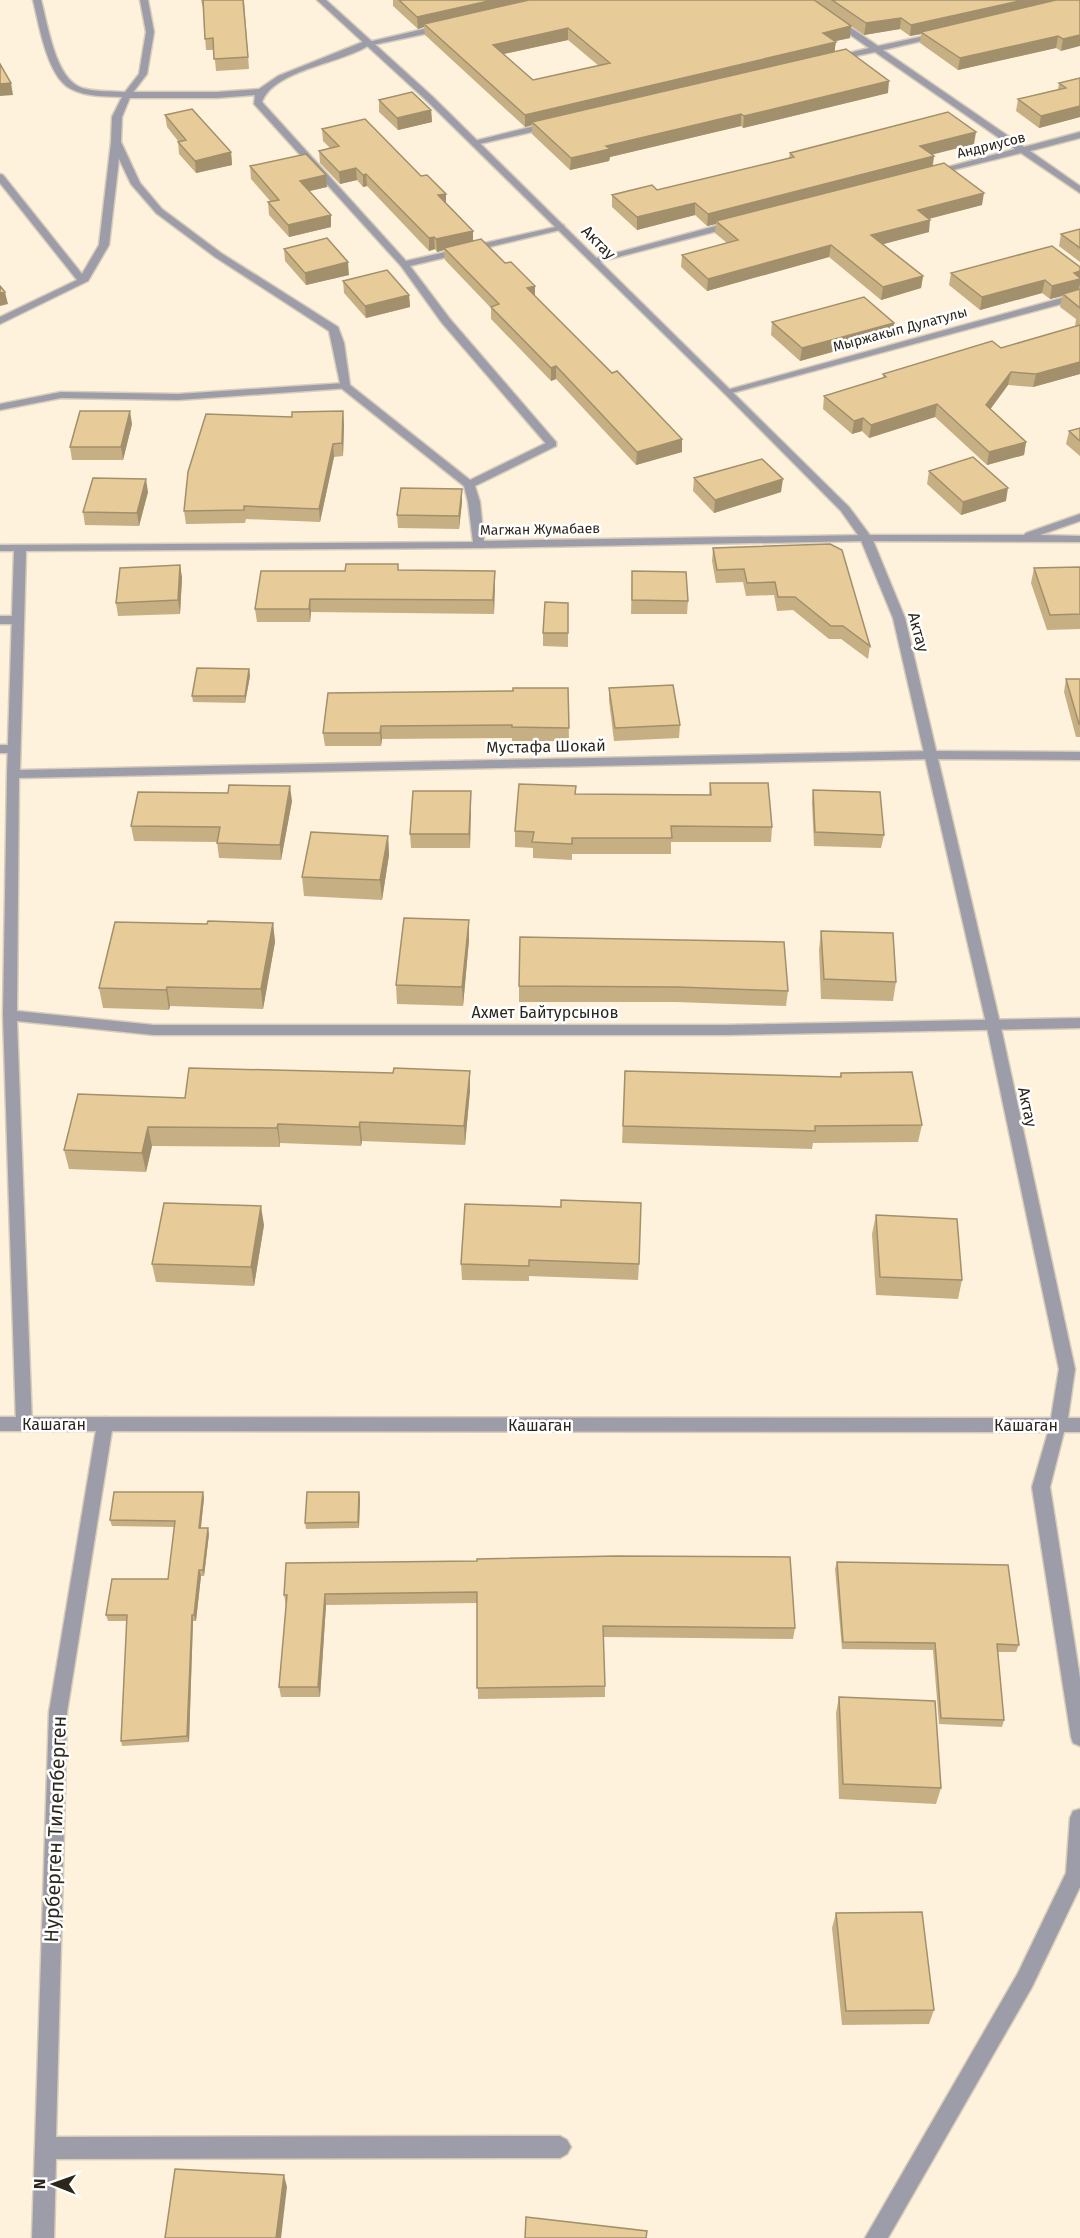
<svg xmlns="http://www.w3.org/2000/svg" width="1080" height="2238" font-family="'Fira Sans',sans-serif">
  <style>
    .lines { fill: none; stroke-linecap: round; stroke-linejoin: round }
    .service-casing { stroke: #d8cdb9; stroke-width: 3 }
    .minor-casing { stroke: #d8cdb9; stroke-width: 3 }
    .tertiary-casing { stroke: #d8cdb9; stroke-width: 3 }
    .service { fill: #9d9daa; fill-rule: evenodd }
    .minor { fill: #9d9daa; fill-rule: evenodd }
    .tertiary { fill: #9d9daa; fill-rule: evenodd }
    .wall { fill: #c7af84; fill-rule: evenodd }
    .shaded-wall { fill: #a28f6b }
    .building { fill: #e7cc99; stroke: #a28f6b; stroke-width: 1.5; fill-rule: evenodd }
    .labels { text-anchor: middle; stroke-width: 5; stroke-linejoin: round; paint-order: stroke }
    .far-street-label { font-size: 14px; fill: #2c271c; stroke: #fff }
    .street-label { font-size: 16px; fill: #2c271c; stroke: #fff }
    .near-street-label { font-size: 20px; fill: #2c271c; stroke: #fff }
  </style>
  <rect width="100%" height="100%" fill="#fef2dc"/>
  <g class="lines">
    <!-- service casing -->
    <g class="service-casing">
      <path id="service" d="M365,41L372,43C345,64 275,68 262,102L406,261L564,225V229L410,266L450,319L556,442V446H548L442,323L401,266L254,104L255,95L217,98H127L123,95L127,92H217L259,89L278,76Z
        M116,139L121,142L109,245L88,281L0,324V317L77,280L0,183V174L3,175L82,274L99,245L111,142Z
        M345,383L350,386L349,388L178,400L61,398L0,410V404L61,392L178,394Z
        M0,616H18L24,620L18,624H0Z
        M0,745H13L19,749L13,753H0Z"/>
    </g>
    <!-- minor casing -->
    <g class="minor-casing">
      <path id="minor" d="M33,0H41C48,25 55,79 82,88C95,92 111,91 125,92L139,74L146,32L140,0H148L154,32L147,74L131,95L122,117L121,142L140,183L162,209L221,253L338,327L344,343L350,385L470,480L548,442H556V446L475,486L480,502L484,541L866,535H1024L1026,533L1080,514V521L1040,535L1080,536V542L866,541L479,548L26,551L20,770L932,751L1080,752V760L932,759L19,778L17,1011L154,1025H726L1080,1018V1028L726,1035H154L17,1021L32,1424L30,1429L24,1431L18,1429L16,1424L3,1015L7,774L14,551H0V545L473,542L468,502L464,486L341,388L329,331L215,257L156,213L131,184L111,142L112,117L122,97C105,96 86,97 71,89C47,77 39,24 33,0Z
        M801,0H810L878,46L943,32V36L883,50L1024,147L1080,132V138L1030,151L1080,186V193L1021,153L929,176V172L1015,149L875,52L832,61V57L869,48Z
        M445,24L449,27L448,29L368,46L364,43Z
        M551,122L556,125L554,127L475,145L470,142Z
        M734,221L739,224L737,226L595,263L590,260Z
        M1080,293V299L732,393H724L723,391Z
        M105,1417L111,1419L113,1424L67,1712L56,2137L560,2136L567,2140L571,2147L567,2154L560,2158L56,2159L54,2238H32L49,1712L97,1424L99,1419Z"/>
    </g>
    <!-- tertiary casing -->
    <g class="tertiary-casing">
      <path id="tertiary" d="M317,0H326L432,96L849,507L872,538L905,618L1000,1023L1075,1369L1068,1418H1080V1432H1064L1050,1487L1080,1678V1746L1073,1743L1071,1737L1032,1487L1048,1432L0,1431V1417L1051,1418L1059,1369L986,1023L893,618L860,538L841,511L724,393L426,100Z
        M1080,1809V1887L1032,1987L888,2238H865L1018,1973L1066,1873L1070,1818L1073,1811Z"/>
    </g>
    <!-- service -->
    <use href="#service" class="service"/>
    <!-- minor -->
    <use href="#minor" class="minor"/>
    <!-- tertiary -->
    <use href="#tertiary" class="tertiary"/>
  </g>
  <!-- wall -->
  <path class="wall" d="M201,0H244L249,69L216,71L214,50H206L203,8Z
    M393,0H1080L1061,51L1056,48L958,70L920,43L921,34L910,36L900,29L864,35L820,4L851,26L850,38L835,41V52L888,93L743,128L741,126L610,157L609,161L570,170L532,134V125L525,127L425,35L424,27L418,29L393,6ZM568,40L599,66L533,80L504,54Z
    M1080,78V117L1039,128L1016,111L1018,99L1058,89L1059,83Z
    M379,100L431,110L432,122L398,130L379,112Z
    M165,115L231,152L232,165L196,173L179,154L178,141L167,127Z
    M322,129L421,176L446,194V203L473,231V241L535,286V296L682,452L636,465L556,379L551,381L491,319V308L445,260L444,250L437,252L435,249L429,251L367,186L363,187L357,180L340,184L320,163L319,151L330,148L323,141Z
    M974,144L932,154L934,156L933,166L982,205L929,219V232L882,244L923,276L921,288L881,300L829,257L707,291L681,267L682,255L727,243L715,233L716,224L707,226L695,215L637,230L612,207V195L657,190L789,158L790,153Z
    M250,166L327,187L309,191L331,215V227L289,237L269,215L268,202H271L251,179Z
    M1080,229V262L1059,246L1061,234Z
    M284,249L349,275L306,285L285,261Z
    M1080,267V284L1079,290L1080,289V374L1033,387L1008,385L990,409L1026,442L1024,455L987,465L935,417L869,438L862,431L852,434L823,409L824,396L883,378V374L1001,348L1075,327L1076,319L1060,307L1062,296L1050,299L1042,293L980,310L949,285L951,273Z
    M343,281L409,295L410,307L366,318L344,293Z
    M772,322L894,323L893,335L800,361L771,335Z
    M132,424L123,460H72L70,447Z
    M344,424L343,456L334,457L320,522L246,519L245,523L186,524L184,511Z
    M1080,428V456L1066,444L1069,431Z
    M929,471L1006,501L961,515L927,484Z
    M694,478L781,492L714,513L693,491Z
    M462,489V502L459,529L398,528L397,515Z
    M148,492L139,526L85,525L83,512Z
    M830,544L870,646L868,659L841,639H829L793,610L777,611L774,595L746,596L743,582L716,583L712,561L713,548Z
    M180,565L182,578L180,614L118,616L116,603Z
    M1080,567V629L1047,630L1031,583L1034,568Z
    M399,570L495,571L494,614L311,612L310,622H257L255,609L345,571Z
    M632,571L688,601L687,614H631Z
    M568,603V647L543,646V633Z
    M249,669L250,676L245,703L193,702L192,696Z
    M1066,679H1080V737H1076L1064,692Z
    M568,688L569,741H512V738L382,739L381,746H325L323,733L513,691Z
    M609,688L680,725L679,738L614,741L609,701Z
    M710,783L772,827L771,842H671V854H572V860L533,858V848L515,847V831L576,794L709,795Z
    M813,790L884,835L881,848L814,846L812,803Z
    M471,791L470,848H411L410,834Z
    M292,801L281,860L219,858L217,842L134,841L131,826Z
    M388,836L389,855L382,900L304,896L302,877Z
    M469,920V940L463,1006L397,1004L396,985Z
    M273,923L275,942L263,1009L170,1006L169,1010L103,1008L99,988Z
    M821,931L896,982L893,1001L821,999L819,950Z
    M784,942L788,991L786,1006L676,1002H519V986Z
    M470,1071V1090L465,1145L362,1141L361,1146L280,1143V1147L152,1146L146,1172L69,1169L64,1150L185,1098L393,1073Z
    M625,1071L840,1077L841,1073L922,1125L918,1142L813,1143L812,1149L622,1143Z
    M465,1204L639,1264L638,1280L529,1276V1281L462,1280L461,1264Z
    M876,1215L962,1280L958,1299L876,1295L872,1234Z
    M264,1225L254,1286L156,1282L152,1264Z
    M204,1498L201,1528L209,1534L204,1576H201L196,1621H193L189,1742L122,1746L121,1741L127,1621H108L106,1615L168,1579L175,1527L112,1526L110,1520Z
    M360,1498L359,1528L306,1529L305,1523Z
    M837,1562L1019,1645L1016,1652H998L1004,1720L1002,1727L939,1724L933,1650L842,1649L835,1569Z
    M286,1563L795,1628L793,1639L603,1637L605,1686V1697L478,1699L477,1603L326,1605L320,1697H281L279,1687L286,1606L284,1595Z
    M839,1697L941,1788L936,1804L839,1799L836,1713Z
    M836,1913L934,2010L929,2024L842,2025L832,1928Z"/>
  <!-- shaded-wall -->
  <path class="shaded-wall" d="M493,0H544L424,24V27L418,29L417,17Z
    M1024,0H1073L921,32V34L910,36L911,25Z
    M901,18L900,29L864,35L866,23Z
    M851,26L850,38L822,44L823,33Z
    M568,28V40L494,56L493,45Z
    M1080,35V46L1061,51L1063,39Z
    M1058,36L1056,48L958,70L960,58Z
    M836,42L834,54L532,122V125L525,127V115Z
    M889,81L888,93L743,128L744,116Z
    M11,83L13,95L0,96V84Z
    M1080,106V117L1039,128L1041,116Z
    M431,110L432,122L398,130L397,118Z
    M741,114V126L610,157L609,161L570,170L571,158L606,146Z
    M976,132L974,144L919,158L920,146Z
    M231,152L232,165L196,173L195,161Z
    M934,156L932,168L716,221V224L707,226L708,214Z
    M356,168L357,180L340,184L339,172Z
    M366,174L367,186L363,187V175Z
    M326,175L327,187L301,193L300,181Z
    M984,193L982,205L916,222L918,210Z
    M446,194V206L438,195Z
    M695,203V215L637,230V217Z
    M331,215V227L289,237L288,225Z
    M930,220L929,232L869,248L871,235Z
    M473,231V243L444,248V250L437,252L436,239Z
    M434,237L435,249L429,251V238Z
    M831,245L829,257L707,291L708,279Z
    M348,262L349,275L306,285L305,273Z
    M1080,271V284L1079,291L1063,294L1062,296L1050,299L1052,286L1074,273Z
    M923,276L921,288L881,300L883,287Z
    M1045,280L1042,293L980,310L982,297Z
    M535,286V299L527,288Z
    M5,292L8,304L0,306V293Z
    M409,295L410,307L366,318L365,306Z
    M894,323L893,335L800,361L802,348Z
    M1080,362V374L1033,387L1036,374Z
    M556,366V379L551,381V368Z
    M1011,372L1008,385L984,418L986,405Z
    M937,404L935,417L869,438L871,425Z
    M130,411L132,424L123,460L121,447Z
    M343,411L344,424L343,456L342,443Z
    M863,418L862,431L852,434L854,421Z
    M682,439V452L636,465L637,452Z
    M1026,442L1024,455L987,465L989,452Z
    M333,444L334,457L320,522L319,509Z
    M146,479L148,492L139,526L137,513Z
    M783,479L781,492L714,513L715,500Z
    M1008,488L1006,501L961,515L963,502Z
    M462,489V502L459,529V516Z
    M180,565L182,578L180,614L178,600Z
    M495,571V584L494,614L493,600Z
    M310,599L311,612L310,622L309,609Z
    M249,669L250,676L245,703V696Z
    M381,726L382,739L381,746L380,733Z
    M290,786L292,801L281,860L280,845Z
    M471,791V804L470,848L469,834Z
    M388,836L389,855L382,900L380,880Z
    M469,920V940L463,1006L462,987Z
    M273,923L275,942L263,1009L261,989Z
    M167,987L170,1006L169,1010L166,990Z
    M470,1071V1090L465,1145L464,1126Z
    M360,1122L362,1141L361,1146L359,1127Z
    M278,1124L280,1143V1147L277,1128Z
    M148,1127L152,1146L146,1172L142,1153Z
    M261,1206L264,1225L254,1286L251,1267Z
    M203,1492L204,1498L200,1534L199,1528Z
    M359,1492L360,1498L359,1528L358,1522Z
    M208,1528L209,1534L204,1576L203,1570Z
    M199,1570L201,1576L196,1621L194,1615Z
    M325,1594L326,1605L320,1697L318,1687Z
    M192,1615L193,1621L189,1742L187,1736Z
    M284,2175L287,2187L281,2238H276Z"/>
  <!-- building -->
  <path class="building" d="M203,0H243L248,57L214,59L213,38L205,39Z
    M399,0H493L417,17Z
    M529,0H814L851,26L823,33L836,42L525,115L424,24ZM568,28L610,63L533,80L493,45Z
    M832,0H1024L911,25L901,18L866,23Z
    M1056,0H1080V35L1063,39L1058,36L960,58L921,32Z
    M846,49L889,81L744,116L741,114L606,146L610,149L571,158L532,122Z
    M0,64L11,83L0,84Z
    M1080,78V106L1041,116L1018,99L1066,88L1059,83Z
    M412,92L431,110L397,118L379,100Z
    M192,109L231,152L195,161L178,142L186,140L165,115Z
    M948,112L976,132L920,146L934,156L708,214L695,203L637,217L612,195L652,185L657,190L794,157L790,153Z
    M365,119L421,176L427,175L446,194L438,195L473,231L436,239L434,237L429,238L366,174L363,175L356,168L339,172L319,151L339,146L322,129Z
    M306,154L326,175L300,181L331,215L288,225L268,202L279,200L250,166Z
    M944,163L984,193L918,210L930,220L871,235L923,276L883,287L831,245L708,279L682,255L738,240L716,221Z
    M1080,229V248L1061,234Z
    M327,238L348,262L305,273L284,249Z
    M481,239L505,263L511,262L535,286L527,288L612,373L617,371L682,439L637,452L556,366L551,368L491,307L499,304L444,248Z
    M1052,246L1080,267V271L1074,273L1080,278V279L1052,286L1045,280L982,297L951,273Z
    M387,270L409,295L365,306L343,281Z
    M0,286L5,292L0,293Z
    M1080,289V308L1063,294Z
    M864,297L894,323L802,348L772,322Z
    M1080,325V362L1036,374L1011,372L986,405L1026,442L989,452L937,404L871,425L863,418L854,421L824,396L886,377L883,374L992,341L1001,348Z
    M80,411H130L121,447H70Z
    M343,411L342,443L333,444L319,509L244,506V510L184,511L188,472L206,414L292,417V412Z
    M1080,428V441L1069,431Z
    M973,457L1008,488L963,502L929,471Z
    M762,459L783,479L715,500L694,478Z
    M93,478L146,479L137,513L83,512Z
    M401,488L462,489L459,516L397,515Z
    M830,544L842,550L870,646L843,626H831L795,597H778L775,582L747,583L744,569L717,570L713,548Z
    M346,564H398V570L495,571L493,600L310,599L309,609H255L261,571H345Z
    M180,565L178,600L116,603L120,568Z
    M1080,567V614L1050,615L1034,568Z
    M632,571L686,572L688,601L632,600Z
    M545,602L568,603V633H543Z
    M197,668L249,669L245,696H192Z
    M1066,679H1080V724H1079Z
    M673,685L680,725L615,728L609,688Z
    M513,688H568L569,728L512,727V725L381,726L380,733H323L328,693L513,691Z
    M710,783H768L772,827L671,826L672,838H572V844L532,842L534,832L515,831L519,784L576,786L575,794L711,795Z
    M229,785L290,786L280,845L217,843L220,827L131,826L138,792L228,793Z
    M813,790L880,792L884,835L815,832Z
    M413,791H471L469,834H410Z
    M311,832L388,836L380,880L302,877Z
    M404,918L469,920L462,987L396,985Z
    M208,921L273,923L261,989L167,987L166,990L99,988L115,922L207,924Z
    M821,931L893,933L896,982L824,979Z
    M520,937L784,942L788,991L678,987L519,986Z
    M189,1068L393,1073L394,1068L470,1071L464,1126L360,1122L359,1127L278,1124L277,1128L148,1127L142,1153L64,1150L78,1094L185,1098Z
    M625,1071L841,1077V1073L912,1072L922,1125L815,1126V1131L623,1126Z
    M561,1200L641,1203L639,1264L529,1260V1266L461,1264L465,1204L561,1207Z
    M164,1203L261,1206L251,1267L152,1264Z
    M876,1215L957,1219L962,1280L880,1277Z
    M114,1492H203L199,1528H208L203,1570H199L194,1615H192L187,1736L121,1741L127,1615H106L112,1579H168L175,1521L110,1520Z
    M307,1492H359L358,1522L305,1523Z
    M616,1556L790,1557L795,1628L603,1626L605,1686L477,1688V1592L325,1594L318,1687H279L287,1595H284L286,1563L477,1561V1559Z
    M837,1562L1008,1565L1019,1645L997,1644L1004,1720L941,1718L935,1643L843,1642Z
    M839,1697L935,1701L941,1788L843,1784Z
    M922,1912L934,2010L846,2011L836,1913Z
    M175,2169L284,2175L276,2238H165Z
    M526,2217L647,2231L646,2238H525Z"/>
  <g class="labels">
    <!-- far-street labels -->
    <g class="far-street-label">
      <text transform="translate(991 145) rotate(-14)" y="5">Андриусов</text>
      <text transform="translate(900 329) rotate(-15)" y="5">Мыржакып Дулатулы</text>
      <text transform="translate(540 529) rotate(-1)" y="5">Магжан Жумабаев</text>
    </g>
    <!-- street labels -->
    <g class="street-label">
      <text transform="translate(599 242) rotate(45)" y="6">Актау</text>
      <text transform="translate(919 632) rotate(75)" y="6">Актау</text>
      <text transform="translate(546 746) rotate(-1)" y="6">Мустафа Шокай</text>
      <text x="545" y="1018">Ахмет Байтурсынов</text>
      <text transform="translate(1028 1107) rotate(78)" y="6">Актау</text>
      <text x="54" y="1430">Кашаган</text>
      <text x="540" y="1431">Кашаган</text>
      <text x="1026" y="1431">Кашаган</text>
    </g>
    <!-- near-street labels -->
    <g class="near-street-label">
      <text transform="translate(55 1829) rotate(-88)" y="7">Нурберген Тилепберген</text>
    </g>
  </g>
  <!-- north arrow -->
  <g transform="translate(54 2184) rotate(271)" stroke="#ffffff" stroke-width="4.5" paint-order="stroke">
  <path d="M0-4.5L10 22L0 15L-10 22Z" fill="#2c271c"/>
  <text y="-9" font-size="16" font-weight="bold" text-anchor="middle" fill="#2c271c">N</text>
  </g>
</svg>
